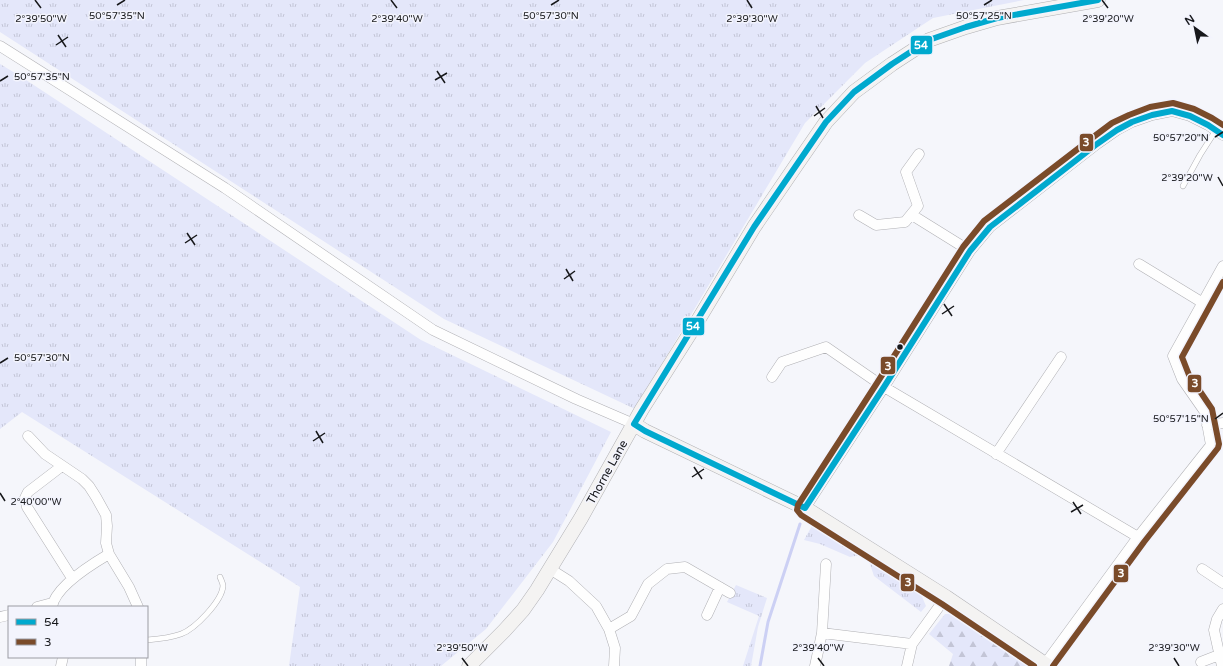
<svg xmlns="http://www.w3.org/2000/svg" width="1223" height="666" font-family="'Varela Round',sans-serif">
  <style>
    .grass { fill: url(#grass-tufts) }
    .forest { fill: url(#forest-firs) }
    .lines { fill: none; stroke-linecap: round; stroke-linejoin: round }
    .stream { stroke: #ccd0f4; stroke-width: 3 }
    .lane-casing { stroke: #b0b0b4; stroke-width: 6 }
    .street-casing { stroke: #b0b0b4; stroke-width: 11 }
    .secondary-casing { stroke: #b0b0b4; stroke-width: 15 }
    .lane { stroke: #fefefe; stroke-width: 5 }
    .street { stroke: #fefefe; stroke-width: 10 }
    .secondary { stroke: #f4f3f2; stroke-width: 14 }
    .bus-1-casing { stroke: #f3f4fd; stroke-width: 9 }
    .bus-2-casing { stroke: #f3f4fd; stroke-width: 9 }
    .bus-1 { stroke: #00a9ce; stroke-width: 6 }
    .bus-2 { stroke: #7a4b2a; stroke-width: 6 }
    .ticks { fill: none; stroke: #17181b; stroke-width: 1.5 }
    .bus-dot { fill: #17181b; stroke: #f3f4fd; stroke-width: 1.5 }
    .labels { text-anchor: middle; stroke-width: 3; stroke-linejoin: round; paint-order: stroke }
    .street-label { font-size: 12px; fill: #17181b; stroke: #f3f4fd }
    .ticks-label { font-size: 10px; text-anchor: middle; fill: #17181b; stroke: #f3f4fd; stroke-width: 3; stroke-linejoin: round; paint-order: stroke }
    .line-badge { stroke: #f3f4fd; stroke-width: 1.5 }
    .badge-label { font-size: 11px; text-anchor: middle; font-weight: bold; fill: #fff }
  </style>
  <defs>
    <pattern id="grass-tufts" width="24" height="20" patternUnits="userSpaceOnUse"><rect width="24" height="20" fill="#e4e7fa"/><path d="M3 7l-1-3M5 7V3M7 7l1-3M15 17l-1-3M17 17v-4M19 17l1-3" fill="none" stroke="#c3c5d6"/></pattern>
    <pattern id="forest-firs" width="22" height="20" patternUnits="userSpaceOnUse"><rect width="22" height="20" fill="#e4e7fa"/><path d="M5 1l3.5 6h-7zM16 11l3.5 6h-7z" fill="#c3c5d6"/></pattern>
  </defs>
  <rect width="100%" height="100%" fill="#f5f6fb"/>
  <!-- grass -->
  <path class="grass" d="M0,0H1024L933,18L865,63L805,123L635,409L444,319L0,32Z
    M0,64L20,76L421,340L611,432L553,542L486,629L441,666H289L300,587L22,412L0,429Z
    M813,524L920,592L926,606L921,612L874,576L869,561L860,555L850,557L820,544L804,540Z
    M736,585L767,598L758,627L751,666H743L759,616L727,602Z"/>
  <!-- forest -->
  <path class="forest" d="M945,614H955L967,620L1018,652L1037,666H949L953,654L929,634Z"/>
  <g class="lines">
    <!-- stream -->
    <path class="stream" d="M760,666L768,622L800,524"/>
    <!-- lane casing -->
    <g class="lane-casing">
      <path id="lane" d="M1183,186L1200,155L1216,130
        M147,640C159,639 170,638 181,634C195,629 222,601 223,586C223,583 221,580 220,577"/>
    </g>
    <!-- street casing -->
    <g class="street-casing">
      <path id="street" d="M0,46L225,188L433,330L576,399L634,424
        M859,215L876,225L905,222L918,206L906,172L919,154
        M912,215L970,251
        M1139,264L1203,303
        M772,377L782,362L826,347L884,387L1138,537
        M1207,425L1223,423
        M28,436L45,454L82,479L89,486L96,497L106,515L107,526L106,543L109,554L129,587L138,607
        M996,454L1061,357
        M62,466L28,492L25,498L27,507L72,578
        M805,508L884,387L970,251L990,227L1097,144L1117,130L1132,122L1152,115L1172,111L1190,116L1208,125L1223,135
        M550,569L569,581L596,606L609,629L615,648L614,666
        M1202,569L1223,583
        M37,607L52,603
        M52,607C55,587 92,564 109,554
        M707,615L720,587
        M0,617L9,615
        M609,629L631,616L648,584L667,569L685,567L730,593
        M822,633L912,644
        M1201,662L1219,655
        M1045,664L1138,537L1211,445L1205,412L1182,379L1173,356L1223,266
        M61,666L63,657
        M141,666V657
        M815,666L822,633L826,564
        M907,666L912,644L946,597
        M1222,666L1214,630L1217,619L1223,609"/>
    </g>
    <!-- secondary casing -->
    <g class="secondary-casing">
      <path id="secondary" d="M634,424L645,431L805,508L946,597L1048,666
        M469,666L504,631L523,610L537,590L581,518L642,409L694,327L754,227L797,164L826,122L854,92L892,64L929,40L966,27L997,18L1098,0"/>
    </g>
    <!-- lane -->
    <use href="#lane" class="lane"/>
    <!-- street -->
    <use href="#street" class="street"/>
    <!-- secondary -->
    <use href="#secondary" class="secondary"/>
    <!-- bus-1 casing -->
    <g class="bus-1-casing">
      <path id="bus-1" d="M1098,0L997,18L966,27L929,40L892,64L854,92L826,122L754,227L634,424L645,431L805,508L884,387L970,251L990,227L1097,144L1117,130L1132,122L1152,115L1172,111L1190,116L1208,125L1223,135"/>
    </g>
    <!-- bus-2 casing -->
    <g class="bus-2-casing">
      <path id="bus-2" d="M1034,666L942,604L801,515L797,510L798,505L877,383L963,247L984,221L1092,138L1112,123L1129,115L1150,107L1173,103L1194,109L1212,118L1223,125
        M1053,666L1144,542L1218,448L1219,444L1212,409L1189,375L1182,357L1223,282"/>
    </g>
    <!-- bus-1 -->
    <use href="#bus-1" class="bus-1"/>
    <!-- bus-2 -->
    <use href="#bus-2" class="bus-2"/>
  </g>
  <!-- ticks -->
  <path class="ticks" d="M35,0L41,8M391,0L397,8M747,0L752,8M1102,0L1108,8M117,5L125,0M551,5L559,0M984,5L992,0M58,35L66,47M56,45L68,37M437,71L445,83M435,80L447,73M0,81L8,76M816,106L823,118M814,116L825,108M1215,137L1223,132M1218,177L1223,186M187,233L195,245M185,243L197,235M566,269L573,281M564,279L575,271M944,304L952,316M942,314L954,306M0,363L8,358M1215,419L1223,413M316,431L323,443M313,441L325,433M694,467L702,479M692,477L704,469M0,493L5,501M1073,502L1081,514M1071,512L1083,505M462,658L468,666M818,658L824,666M1174,658L1179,666"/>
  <!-- markers -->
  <circle class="bus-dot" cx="900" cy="347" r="3.5"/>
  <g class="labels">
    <!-- street labels -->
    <g class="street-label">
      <text transform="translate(607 472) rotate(-61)" y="4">Thorne Lane</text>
    </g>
  </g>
  <g class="ticks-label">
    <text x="117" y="19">50°57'35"N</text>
    <text x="551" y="19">50°57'30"N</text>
    <text x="984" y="19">50°57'25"N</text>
    <text x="752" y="22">2°39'30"W</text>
    <text x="41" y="22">2°39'50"W</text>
    <text x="397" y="22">2°39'40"W</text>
    <text x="1108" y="22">2°39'20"W</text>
    <text x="42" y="80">50°57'35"N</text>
    <text x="1181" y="141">50°57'20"N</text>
    <text x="1187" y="181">2°39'20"W</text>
    <text x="42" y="361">50°57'30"N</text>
    <text x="1181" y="422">50°57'15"N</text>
    <text x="36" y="505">2°40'00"W</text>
    <text x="462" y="651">2°39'50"W</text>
    <text x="818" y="651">2°39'40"W</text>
    <text x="1174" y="651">2°39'30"W</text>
  </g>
  <g class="line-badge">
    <rect x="910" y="35" width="23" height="20" rx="4" fill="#00a9ce"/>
    <rect x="1079" y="133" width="15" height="19" rx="4" fill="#7a4b2a"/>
    <rect x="682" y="317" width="23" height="19" rx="4" fill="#00a9ce"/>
    <rect x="880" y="356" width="16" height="19" rx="4" fill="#7a4b2a"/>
    <rect x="1187" y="374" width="15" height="19" rx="4" fill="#7a4b2a"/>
    <rect x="1113" y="564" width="16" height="19" rx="4" fill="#7a4b2a"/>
    <rect x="900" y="573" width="15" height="19" rx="4" fill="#7a4b2a"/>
  </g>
  <g class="badge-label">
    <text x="921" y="49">54</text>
    <text x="1086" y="146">3</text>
    <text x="693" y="330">54</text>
    <text x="888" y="370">3</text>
    <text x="1195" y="387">3</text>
    <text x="1121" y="577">3</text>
    <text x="908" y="586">3</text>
  </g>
  <!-- legend -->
  <rect x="8" y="606" width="140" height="52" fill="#f3f4fd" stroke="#9b9ca3"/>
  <rect x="16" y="619" width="20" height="6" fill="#00a9ce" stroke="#9b9ca3"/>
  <text x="44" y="626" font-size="12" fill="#17181b">54</text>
  <rect x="16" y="639" width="20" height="6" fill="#7a4b2a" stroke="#9b9ca3"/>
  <text x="44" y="646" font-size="12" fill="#17181b">3</text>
  <!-- north arrow -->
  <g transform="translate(1195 28) rotate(327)" stroke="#f3f4fd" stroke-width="3" paint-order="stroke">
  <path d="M0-3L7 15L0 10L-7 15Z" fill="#17181b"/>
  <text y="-6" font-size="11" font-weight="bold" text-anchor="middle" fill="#17181b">N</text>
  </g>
</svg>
